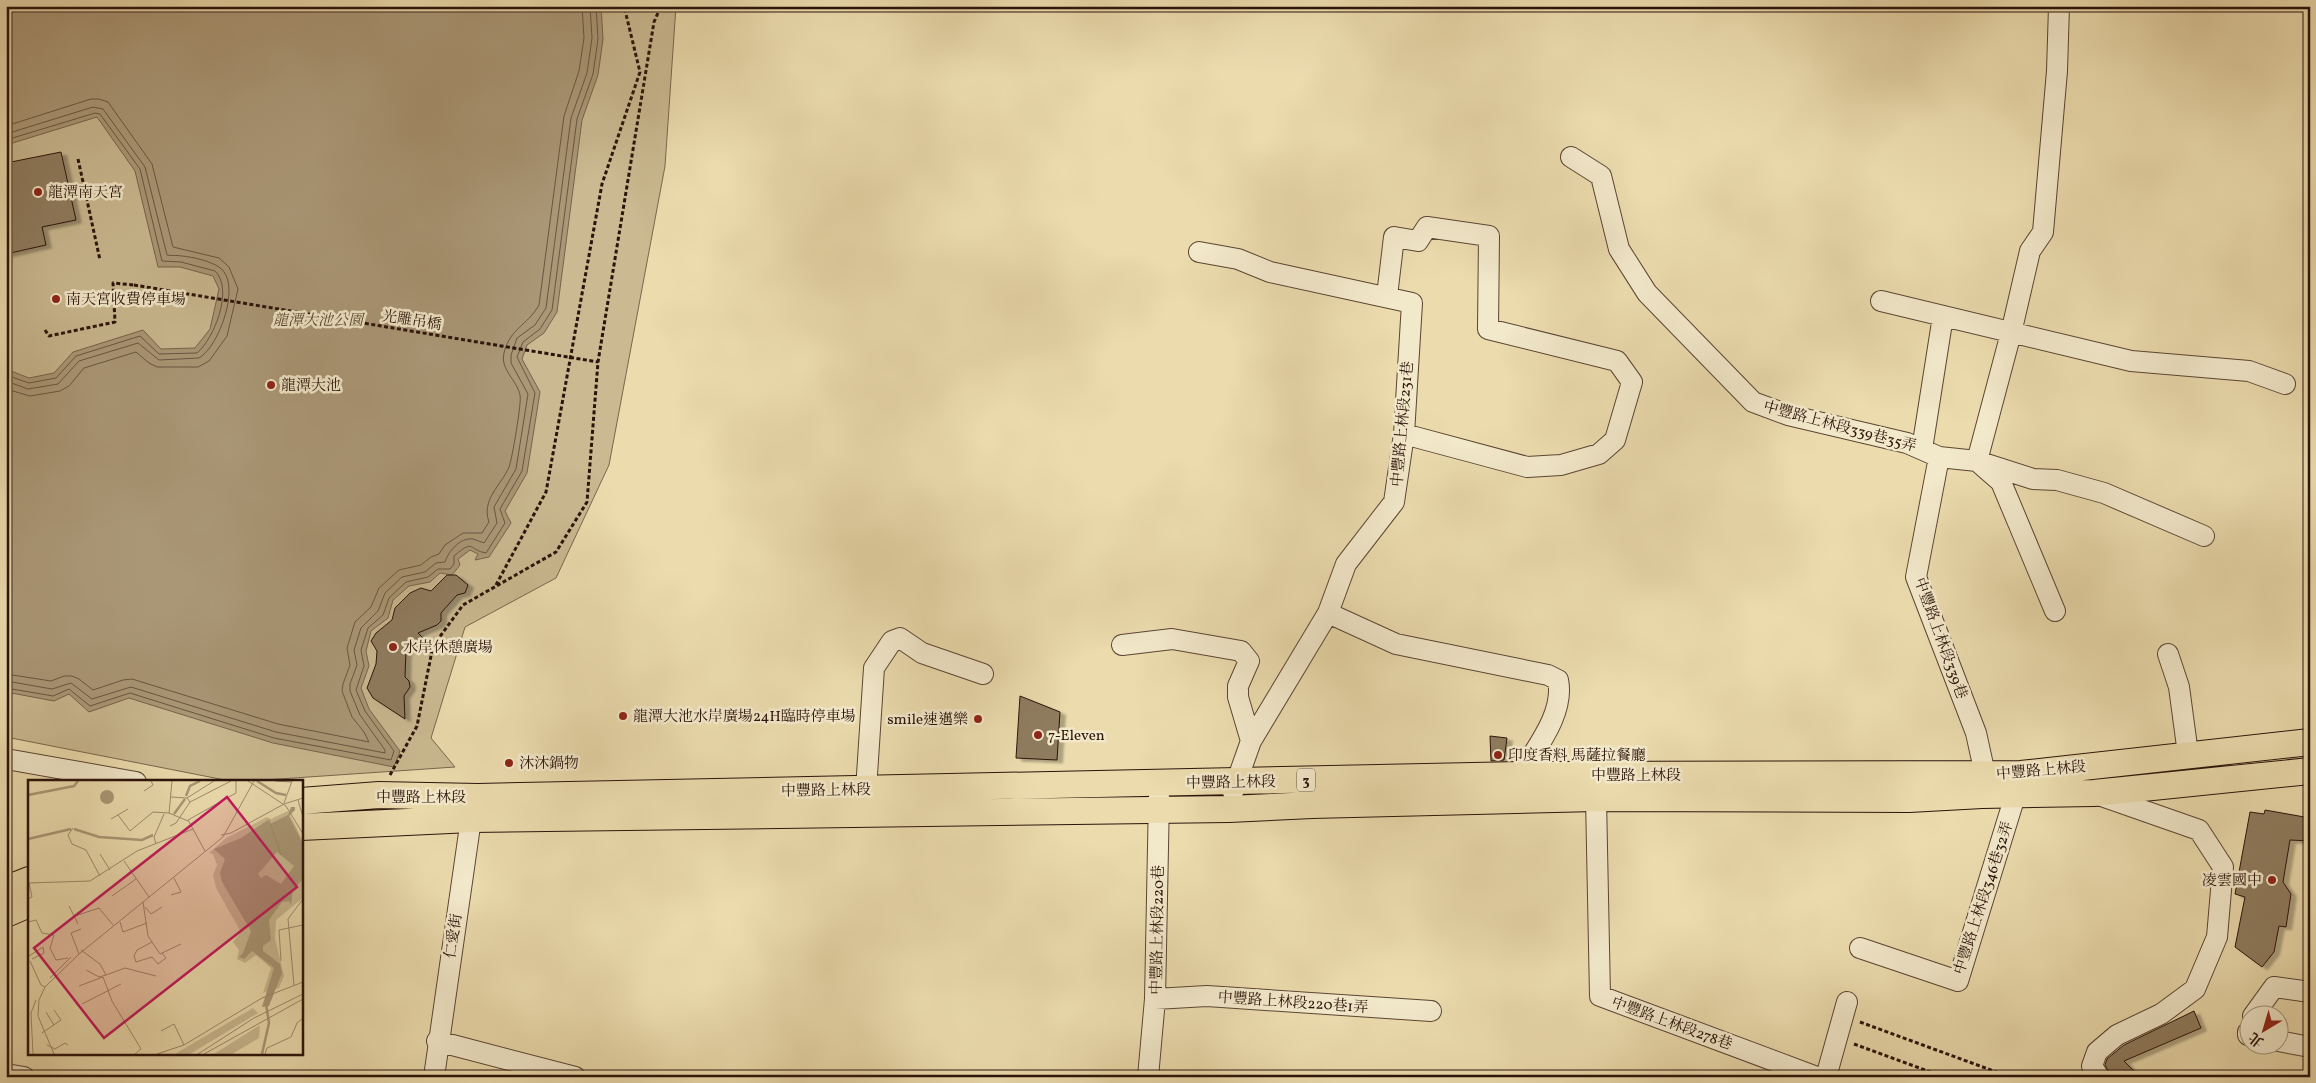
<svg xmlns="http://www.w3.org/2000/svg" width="2316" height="1083" font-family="Vollkorn,'Noto Serif TC',serif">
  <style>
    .green { fill: #cab991; stroke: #7a664e }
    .water { fill: #aa9776; stroke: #77624b }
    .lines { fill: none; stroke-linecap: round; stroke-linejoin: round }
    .shore { stroke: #6a5540; stroke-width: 1 }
    .building { fill: #8f7b5f; stroke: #2b130a; filter: url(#shadow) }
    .minor-casing { stroke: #5b4533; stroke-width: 22 }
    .major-casing { stroke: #2b130a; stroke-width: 28 }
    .path { stroke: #2b130a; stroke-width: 3; stroke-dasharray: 4 2.5; stroke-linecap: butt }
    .minor { stroke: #f2e8ca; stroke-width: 20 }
    .major { stroke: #ebdbad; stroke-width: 26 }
    .path-bridge { stroke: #2b130a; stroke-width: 3; stroke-dasharray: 4 2.5; stroke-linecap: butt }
    .poi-dot { fill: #8f2418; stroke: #f2e8ca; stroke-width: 2 }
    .labels { text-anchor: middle; stroke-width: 5; stroke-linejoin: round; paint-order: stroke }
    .shield { fill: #f2e8ca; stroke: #675344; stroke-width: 1 }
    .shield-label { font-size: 14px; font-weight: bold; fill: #2b130a }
    .poi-label { font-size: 15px; fill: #2b130a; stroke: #f2e8ca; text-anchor: start }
    .park-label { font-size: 15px; font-style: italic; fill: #5b4532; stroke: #f2e8ca }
    .street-label { font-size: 15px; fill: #2b130a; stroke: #f2e8ca }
    .inset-river { fill: none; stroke: #aa9776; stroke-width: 2.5 }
    .inset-road { fill: none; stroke: #9e8b6c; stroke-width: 1 }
    .view { fill: #c2185b; fill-opacity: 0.15; stroke: #c2185b; stroke-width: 2.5 }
    .inset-edge { fill: none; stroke: #2b130a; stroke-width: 2.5 }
  </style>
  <defs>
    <filter id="shadow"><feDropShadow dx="5.5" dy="3" stdDeviation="1" flood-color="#0004"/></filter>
  </defs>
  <rect width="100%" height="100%" fill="#ebdbad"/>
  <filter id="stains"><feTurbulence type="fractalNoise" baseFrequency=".004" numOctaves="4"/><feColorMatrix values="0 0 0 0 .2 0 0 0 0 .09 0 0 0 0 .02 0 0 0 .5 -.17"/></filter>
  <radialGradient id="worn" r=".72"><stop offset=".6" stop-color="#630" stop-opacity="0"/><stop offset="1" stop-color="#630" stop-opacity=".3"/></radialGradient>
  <!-- green -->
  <path class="green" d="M6,6H676L665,166L609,465L556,578L465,627L431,738L455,767L235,782L6,737Z"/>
  <!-- water -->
  <path class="water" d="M6,6H601L603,39L598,75L582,120L557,312L544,333L527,345L522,359L540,392L527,473L505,511L511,523L489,557L475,560L478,554L470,550L458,559L460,565L452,575L440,573L430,582L409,586L393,600L388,618L371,631L366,651L369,666L361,688L369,709L400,751L394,767L273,743L129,698L89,712L69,694L54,701L6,692V369L29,378L54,373L73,352L143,330L161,349L195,348L210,329L219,289L213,276L180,267H158L135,171L97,117L6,145Z"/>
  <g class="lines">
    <!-- shore -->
    <path class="shore" d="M6,126L91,99H99L108,102L152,164L173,247L219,258L229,267L238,289L227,336L209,361L198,367H157L149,363L136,352L84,368L69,386L60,391L30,396L6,389
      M6,134L93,107L103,109L145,167L167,255C172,256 177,255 182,256C193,257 210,261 219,267C243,282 219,347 199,358L159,360L138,343L79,361L58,384L28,389L6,381
      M6,140L95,113L100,114L140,169L162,261L181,262L215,271C234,289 214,339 197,353L159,354L140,336L76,356L56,378L29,383L6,375
      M6,674L51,681L64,676H72L79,679L93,690L123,680L132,679L278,724L369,742L364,732L352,717L342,691L343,684L350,665L347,648L355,622L371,607L379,588L399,570L421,565L431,557L439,554L445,545L463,533H482L489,522C481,499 501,486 509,467C512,460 522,401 520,395C517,380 500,370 504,353C510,328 527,326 539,305L564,116L579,71L584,38L582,6
      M6,681L52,689L71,683L92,699L131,687L276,732L385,753V750L360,715L350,691V684L357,665L354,650L361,628L378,611L385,593L402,577L425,572L436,563L445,562C448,552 460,537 473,539C477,540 480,542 484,543L497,523L494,507L516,469L528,394L511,363V355L517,338L535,325L546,308L571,118L587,73L592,38L590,6
      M6,688L53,696L69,689L90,706L130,693L274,738L391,760L394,751L365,711L356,690L364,666L361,650L368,628L383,615L389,598L406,582L428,577L438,569H450L454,564V556C475,538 468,550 486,553L505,523L500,509L522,471L535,393L517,357L523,342L540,329L552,310L577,119L593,74L598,39L596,6"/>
  </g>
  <!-- building -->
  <path class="building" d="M61,152L76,220L42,227L46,245L6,254V163Z
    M447,575H456L468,585L465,593L457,595L441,613V621L437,625L418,633L429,644L406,650L405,677L409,681L410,687L404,696L405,719L373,698L367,688L376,664L377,651L371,641L376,633L392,620L395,608L410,593L421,588L431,591Z
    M1020,696L1060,712L1057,760L1016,758Z
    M1490,736L1507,738L1504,760L1491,761Z
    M2265,810L2310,818V841L2290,840L2283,882L2291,894L2286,927L2279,926L2274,952L2262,967L2235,947L2245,897L2235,894L2250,812L2264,814Z
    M2194,1011L2201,1028L2124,1061L2140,1077H2113L2110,1074L2105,1065L2107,1059L2124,1045Z"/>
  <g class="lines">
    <!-- minor casing -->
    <g class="minor-casing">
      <path id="minor" d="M2059,6L2057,71L2043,232L2030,251L2011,333L1977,461L2033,479L2057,480L2104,493L2204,536
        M1571,157L1601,176L1619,249L1647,293L1753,402L1788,415L1907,443L1939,457
        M1199,252L1238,259L1270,272L1412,303L1404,434L1394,502L1346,564L1328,613L1251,741L1233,792
        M1387,296L1394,237L1418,241L1427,227L1489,236L1488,329L1617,361L1632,382L1615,440L1599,454L1561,465L1527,467L1404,434
        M1881,301L2131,361L2249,371L2285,384
        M1922,449L1943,316
        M1328,613L1396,644L1548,675L1558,680C1565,713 1536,748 1520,775
        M1122,645L1172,639L1241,651L1249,661L1238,686V697L1251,741
        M2168,654L2179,687L2188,754
        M6,759L136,782
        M1983,788L1985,774L1976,733L1916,577L1939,457L1977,461L2001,482L2055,611
        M866,790L874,668L892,641L900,638L922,653L983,674
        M2096,794L2199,830L2223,867L2217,937L2195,989L2161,1014L2117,1035L2097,1052L2092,1066L2099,1077
        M1596,798L1600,996L1817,1077
        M1860,948L1958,981L2019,783
        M1155,999L1207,996L1431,1011
        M2253,1016L2274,987L2310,992
        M2248,1032V1035
        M437,1041L575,1077
        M2278,1041L2310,1047
        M6,1074L24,1077
        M434,1077L471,819L475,807
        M1148,1077L1155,999L1159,797
        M1826,1077L1847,1002"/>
    </g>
    <!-- major casing -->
    <g class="major-casing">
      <path id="major" d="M301,801L379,795L478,797L1520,775L2021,774L2310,742
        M301,827L471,819L1229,809L1312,805L1596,798L1909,799L1982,795L2094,793L2310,771
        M6,889L29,880
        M6,914L29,904"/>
    </g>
    <!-- path -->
    <path class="path" d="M78,159L100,260
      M45,330L49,336L115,322L113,283L134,285
      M496,585L546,492L602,184L640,72L624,6
      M390,775L417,726L433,646L463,605L556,552L587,502L598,362L654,22L661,6
      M1860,1022L2010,1077
      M1854,1044L1944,1077"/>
    <!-- minor -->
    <use href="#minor" class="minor"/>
    <!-- major -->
    <use href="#major" class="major"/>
    <!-- path-bridge -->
    <path class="path-bridge" d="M134,285L598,362"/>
  </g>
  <!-- markers -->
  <g class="poi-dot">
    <circle cx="38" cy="192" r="5"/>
    <circle cx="56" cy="299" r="5"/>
    <circle cx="271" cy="385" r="5"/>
    <circle cx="393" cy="647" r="5"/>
    <circle cx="623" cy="716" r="5"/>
    <circle cx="978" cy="719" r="5"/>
    <circle cx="1038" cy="735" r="5"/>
    <circle cx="1498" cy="755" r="5"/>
    <circle cx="509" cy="763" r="5"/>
    <circle cx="2272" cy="880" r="5"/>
  </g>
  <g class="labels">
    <!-- shield labels -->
    <rect class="shield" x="1297" y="768.5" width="18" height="23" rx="4"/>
    <g class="shield-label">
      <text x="1306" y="785">3</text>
    </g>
    <!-- poi labels -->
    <g class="poi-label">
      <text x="48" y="197">龍潭南天宮</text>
      <text x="66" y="304">南天宮收費停車場</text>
      <text x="281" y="390">龍潭大池</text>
      <text x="403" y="652">水岸休憩廣場</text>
      <text x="633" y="721">龍潭大池水岸廣場24H臨時停車場</text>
      <text x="968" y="724" text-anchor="end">smile速邁樂</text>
      <text x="1048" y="740">7-Eleven</text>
      <text x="1508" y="760">印度香料 馬薩拉餐廳</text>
      <text x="519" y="768">沐沐鍋物</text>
      <text x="2262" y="885" text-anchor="end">凌雲國中</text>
    </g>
    <!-- park labels -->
    <g class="park-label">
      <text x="318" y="325">龍潭大池公園</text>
    </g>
    <!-- street labels -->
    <g class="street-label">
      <text transform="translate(412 320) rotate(9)" y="5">光雕吊橋</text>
      <text transform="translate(1402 424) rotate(-85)" y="5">中豐路上林段231巷</text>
      <text transform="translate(1840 426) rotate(15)" y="5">中豐路上林段339巷35弄</text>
      <text transform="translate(1941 638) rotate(70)" y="5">中豐路上林段339巷</text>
      <text transform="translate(2041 770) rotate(-5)" y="5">中豐路上林段</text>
      <text x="1636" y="780">中豐路上林段</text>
      <text transform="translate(1231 782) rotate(-1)" y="5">中豐路上林段</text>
      <text transform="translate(826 790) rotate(-1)" y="5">中豐路上林段</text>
      <text x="421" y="802">中豐路上林段</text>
      <text transform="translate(1983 898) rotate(-72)" y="5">中豐路上林段346巷32弄</text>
      <text transform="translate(1157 930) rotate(-89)" y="5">中豐路上林段220巷</text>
      <text transform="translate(453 936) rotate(-81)" y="5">仁愛街</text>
      <text transform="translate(1293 1002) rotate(4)" y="5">中豐路上林段220巷1弄</text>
      <text transform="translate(1672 1023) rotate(20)" y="5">中豐路上林段278巷</text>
    </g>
  </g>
  <!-- overview -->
  <g transform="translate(28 780)">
    <rect width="275" height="275" fill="#ebdbad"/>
    <path d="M260,31L275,61V118L248,140L247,158L256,196L251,208L235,213L243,188L228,175L217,183L209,179L211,170L205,162L213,152L188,108L185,95L189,85L185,74L181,73L198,58L239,37L243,39ZM225,228L230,233L162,274H147ZM232,245L231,258L204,274H186Z" fill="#cab991"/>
    <path d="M72 17a7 7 0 1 1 14 0a7 7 0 1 1-14 0ZM263,27H267V30L261,36L275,64V99L265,110L263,125L261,121L254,122L241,140L243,160L235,166V171L252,184L254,193L241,226L234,227L246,188L224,171L216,179L211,177L215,173L223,151L194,102L192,93L197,79L186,69L213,58L240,40L242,44L260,35ZM249,72L266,86L253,104L238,95L233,98L230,94Z" fill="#aa9776" fill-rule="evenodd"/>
    <path class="inset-river" d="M229,1L248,13L258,15M0,15L46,6L50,1M158,16L162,6L172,1M146,34L157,19M46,49L71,57L114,60L125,55M0,59L43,49M234,274L241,243L238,224"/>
    <path class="inset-road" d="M220,1L258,26L275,54M247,1L263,2M116,11L125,5L123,1M143,17L159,18L162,22M159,18L186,1M270,20L275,37M256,23L264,1M141,33L160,41M90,35L102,51L125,32L141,33L144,1M83,39L100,29M241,40L253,75M142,46L148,43L162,22L203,1M45,48L40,55L44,64L58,70L72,96M193,55L203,53L256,24L275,18M128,64L126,57L136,34M177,71L160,40L208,13V1M72,74L82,90M96,81L121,117M0,103L62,101L109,71L165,49M143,115L153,112L146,98M84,116L108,99M0,119L4,117L1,103M115,122L120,156L132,174L153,164M41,126L50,144M117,127L123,134L134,127M47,136L71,128L85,145M0,142L8,140L14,153L26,155L22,168L28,180L40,178M92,142L95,152L119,143M124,162L109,170L106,176L108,182L124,177L130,184L138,178L134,173M53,170L72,184L78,195L71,197L58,190M51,174L43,153L53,149M1,176L15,167L16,173L4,179M2,181L13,205L17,207M253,181L251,150L275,145M78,195L97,188L128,196M22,198L43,177M266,205L260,139L275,119M51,206L75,197L84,221L113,269L107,274M54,224L93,204M18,232L26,245M133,251L146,244L156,265M14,253L33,240L26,230M19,265L27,269L37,263L40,265M5,274L3,233L8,220M26,274L10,236L11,220L17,207L51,174L195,57L226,1M129,274L156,265L234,218L275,202M170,274L226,238L275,214M176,274L275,219M237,274L239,268L263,257L269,243L275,238"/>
    <path class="view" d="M199,17L269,107L76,258L6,168Z"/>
    <rect width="275" height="275" class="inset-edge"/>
  </g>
  <!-- margin -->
  <rect width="2316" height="1083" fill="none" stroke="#ebdbad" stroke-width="25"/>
  <rect x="8" y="8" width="2301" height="1068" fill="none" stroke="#2b130a" stroke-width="2.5"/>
  <rect x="12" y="12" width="2291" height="1058" fill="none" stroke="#2b130a"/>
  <!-- north arrow -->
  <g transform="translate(2264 1030) rotate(218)"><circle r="24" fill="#f2e8ca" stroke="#a2937d"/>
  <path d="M0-4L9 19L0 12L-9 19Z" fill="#8f2418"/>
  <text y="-8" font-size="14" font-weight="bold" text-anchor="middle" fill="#2b130a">北</text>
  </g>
  <rect width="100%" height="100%" filter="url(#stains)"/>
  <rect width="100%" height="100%" fill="url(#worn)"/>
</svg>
